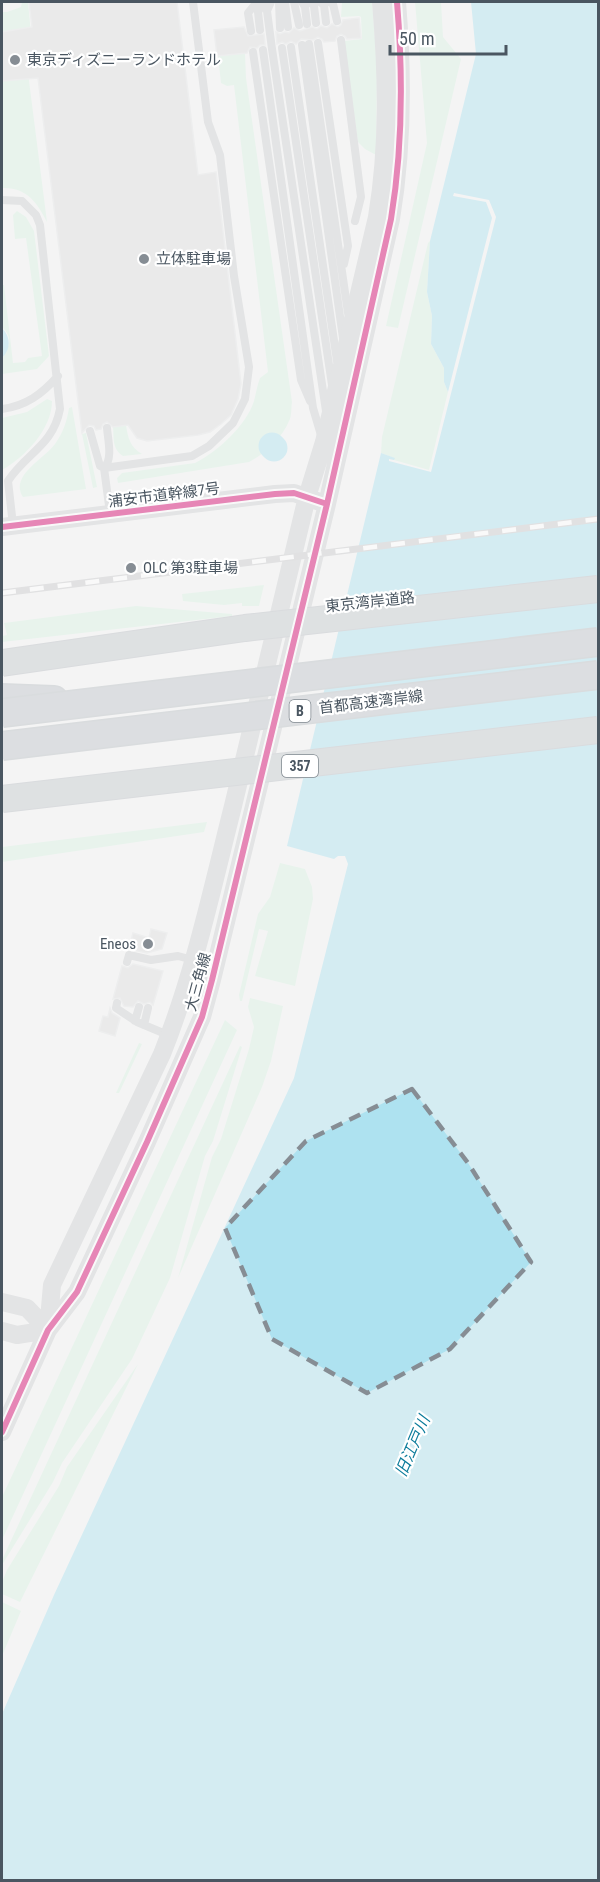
<svg xmlns="http://www.w3.org/2000/svg" width="600" height="1882" font-family="'Roboto Condensed','Noto Sans JP',sans-serif">
  <style>
    .green { fill: #d9f2e3 }
    .water { fill: #aee2f0 }
    .lines { fill: none; stroke-linecap: round; stroke-linejoin: round }
    .river { stroke: #aee2f0; stroke-width: 27 }
    .building { fill: #ddddde; stroke: #e5e6e7; stroke-width: 1.5 }
    .motorway-casing { stroke: #b9bec3; stroke-width: 30 }
    .service { stroke: #ced0d2; stroke-width: 8 }
    .tertiary { stroke: #ced0d2; stroke-width: 18 }
    .motorway { stroke: #bec4c9; stroke-width: 27 }
    .rail-casing { stroke: #c9cacc; stroke-width: 7 }
    .rail { stroke: #fff; stroke-width: 4.5; stroke-dasharray: 14; stroke-linecap: butt }
    .trunk-bridge-casing { stroke: #b9bec3; stroke-width: 28; stroke-linecap: butt }
    .motorway-bridge-casing { stroke: #b9bec3; stroke-width: 30; stroke-linecap: butt }
    .trunk-bridge { stroke: #c4c9cd; stroke-width: 26 }
    .motorway-bridge { stroke: #bec4c9; stroke-width: 27 }
    .cycleway-casing { stroke: #fff; stroke-width: 10 }
    .cycleway { stroke: #d6006c; stroke-width: 6 }
    .marked { fill: none; stroke: #868d94; stroke-width: 4.5; stroke-dasharray: 12 8; stroke-linejoin: round }
    .poi-dot { fill: #868d94; stroke: #fff; stroke-width: 2 }
    .labels { text-anchor: middle; stroke-width: 4.5; stroke-linejoin: round; paint-order: stroke }
    .shield { fill: #fff; stroke: #808990; stroke-width: 1.5 }
    .shield-label { font-size: 14px; font-weight: bold; fill: #4a5661 }
    .poi-label { font-size: 15px; fill: #4a5661; stroke: #fff; text-anchor: start }
    .street-label { font-size: 15px; fill: #4a5661; stroke: #fff }
    .water-label { font-size: 16px; font-style: italic; fill: #0c7c9b; stroke: #fff }
  </style>
  <rect width="100%" height="100%" fill="#f4f4f4"/>
  <!-- green -->
  <path class="green" d="M22,2H28L32,44L20,48L18,29L2,32V12H7L21,7Z
    M342,2H372L377,65L376,155L365,149L358,142L344,41L362,39L361,17L359,16L341,17Z
    M415,2H441L443,37L461,59L398,328L386,326L427,143Z
    M245,53L246,78L292,402C291,408 292,416 289,421C282,438 265,454 249,462L118,483L117,478L122,473L195,463C217,452 246,426 254,401C256,393 257,386 260,378L268,372L234,85L227,86L221,83L218,56Z
    M28,73L47,222C37,202 26,187 2,188V81L25,79Z
    M17,211L26,217L34,231L49,356L37,369L2,374C2,369 1,362 2,359C9,346 14,339 2,327V285H4L13,363L25,362L28,358L42,356L26,238L15,239L13,215Z
    M430,241L427,292L432,316L431,344L444,368V382L448,392L429,470L394,460V458L381,453L382,437L428,243Z
    M47,399L52,401C52,429 25,457 2,470V418L27,412Z
    M72,407L86,489L23,497C9,476 44,459 55,444C63,433 67,421 69,408Z
    M126,425C128,438 130,447 142,454L123,456C112,449 114,439 113,427Z
    M86,433L97,487L93,488L82,434Z
    M264,585L259,606H242V603L224,605L183,601L182,594Z
    M136,606L232,614V616L2,642V636L7,635L4,623Z
    M207,822L204,832L2,862V847Z
    M280,863L305,869L312,887L313,899L295,986L255,976L268,931L259,929L242,1001H240L239,995L258,914L270,897Z
    M250,998L283,1006L271,1061L262,1087L178,1278L212,1157L221,1139L249,1049L254,1027L248,1007Z
    M225,1020L237,1030L2,1540V1497Z
    M139,1043L142,1044L119,1093H116Z
    M240,1046L242,1047L213,1141L205,1156L170,1278L132,1359L62,1463L53,1482L2,1565V1560Z
    M138,1364L20,1602L2,1594V1582L7,1570L59,1486L67,1467Z
    M2,1602L21,1611L2,1656Z"/>
  <!-- water -->
  <path class="water" d="M471,2H598V1880H2V1714L54,1595L294,1078L348,864L345,856H338L334,859L287,846L381,453L395,458L394,460L389,459V461L431,472L496,217L489,200L454,193L453,196L486,202L492,218L448,392L444,382V368L431,344L432,316L427,292L430,241L476,54Z
    M2,328C11,337 11,349 2,358Z"/>
  <g class="lines">
    <!-- river -->
    <path class="river" d="M272,446L274,448"/>
  </g>
  <!-- building -->
  <path class="building" d="M29,2H177L198,175L216,172L241,384L238,399L231,415L221,424L210,432L198,435L147,441L137,438L128,425L113,427L107,422L103,424L101,429L96,430L94,426L89,425L82,433L38,78L2,81V32L32,27Z
    M359,18L361,38L347,39L345,36L341,34L337,36L335,41L324,42L322,39L318,37L313,40L301,39L296,44L291,41L286,44L282,42L277,44L276,32L280,34L285,32L289,33L294,28L300,31L312,27L317,29L321,26L327,28L332,24L338,27L341,25L343,20Z
    M244,27L248,36L264,34L265,45H260L257,48L250,47L247,53L217,56L214,30Z
    M151,929L167,933L162,949L147,953L129,949L133,933L149,938Z
    M133,964L163,971L153,1005L150,1002L144,1004L138,1001L133,1007L124,1006L120,998L113,999L122,966L128,968Z
    M110,1008L112,1013L120,1018L115,1036L99,1031L103,1016L108,1017Z"/>
  <g class="lines">
    <!-- motorway casing -->
    <g class="motorway-casing">
      <path id="motorway" d="M2,698L54,700"/>
    </g>
    <!-- service -->
    <path class="service" d="M271,2L267,11L272,49L326,411
      M279,2L280,28
      M285,2L288,27
      M294,2L299,25
      M302,2L305,7L307,24
      M310,2L314,6L316,23
      M320,2L324,5L326,22
      M329,2L333,4L337,21
      M260,30L258,12L264,2
      M251,31L248,13L257,2
      M341,40L361,197L355,221
      M318,43L348,246L344,264
      M309,44L348,313
      M302,45L343,338
      M291,47L337,361
      M282,48L332,385
      M263,50L313,408L321,435
      M253,52L301,380L310,401
      M2,200L22,201L36,215L40,225L60,409C53,446 26,453 8,481L13,525
      M2,409C26,406 42,394 58,376
      M90,431L100,466L104,468L110,513
      M104,468L192,456L209,446L233,423L245,399L249,367L234,276L220,155L208,122L193,2
      M104,468C113,459 108,440 107,428
      M127,962L129,955L151,960L178,956L193,960
      M117,1003L116,1008L137,1022L168,1035
      M135,1021L139,1007
      M144,1025L148,1008"/>
    <!-- tertiary -->
    <path class="tertiary" d="M2,527L275,494L294,493L317,501
      M2,1302L27,1308L48,1330
      M48,1330L52,1285L162,1054C194,974 212,889 233,806C257,703 282,600 307,497L324,442L377,217C389,145 387,73 381,2
      M2,1331L17,1335L48,1330
      M2,1432L48,1330L77,1292L147,1142L202,1017L212,980L327,504L391,219C403,147 403,74 397,2"/>
    <!-- motorway -->
    <use href="#motorway" class="motorway"/>
    <!-- rail casing -->
    <g class="rail-casing">
      <path id="rail" d="M2,593L598,519"/>
    </g>
    <!-- rail -->
    <use href="#rail" class="rail"/>
    <!-- trunk-bridge casing -->
    <g class="trunk-bridge-casing">
      <path id="trunk-bridge" d="M2,663L245,628L598,589
        M2,799L598,730"/>
    </g>
    <!-- motorway-bridge casing -->
    <g class="motorway-bridge-casing">
      <path id="motorway-bridge" d="M2,713L598,642
        M2,746L598,675"/>
    </g>
    <!-- trunk-bridge -->
    <use href="#trunk-bridge" class="trunk-bridge"/>
    <!-- motorway-bridge -->
    <use href="#motorway-bridge" class="motorway-bridge"/>
    <!-- cycleway casing -->
    <g class="cycleway-casing">
      <path id="cycleway" d="M2,527L275,494L294,493L327,504
        M2,1432L48,1330L77,1292L147,1142L202,1017L212,980L327,504L391,219C403,147 403,74 397,2"/>
    </g>
    <!-- cycleway -->
    <use href="#cycleway" class="cycleway"/>
  </g>
  <!-- marked area -->
  <path d="M0 0H600V1882H0ZM412,1089L468,1163L531,1262L450,1349L367,1393L272,1339L225,1228L306,1141Z" fill="#f4f4f4" fill-opacity=".55" fill-rule="evenodd"/>
  <path class="marked" d="M412,1089L468,1163L531,1262L450,1349L367,1393L272,1339L225,1228L306,1141Z"/>
  <!-- markers -->
  <g class="poi-dot">
    <circle cx="15" cy="60" r="6"/>
    <circle cx="144" cy="259" r="6"/>
    <circle cx="131" cy="568" r="6"/>
    <circle cx="148" cy="944" r="6"/>
  </g>
  <g class="labels">
    <!-- shield labels -->
    <g class="shield">
      <rect x="289.5" y="700" width="21" height="22" rx="4.5"/>
      <rect x="282" y="755" width="36" height="22" rx="4.5"/>
    </g>
    <g class="shield-label">
      <text x="300" y="716">B</text>
      <text x="300" y="771">357</text>
    </g>
    <!-- poi labels -->
    <g class="poi-label">
      <text x="27" y="65">東京ディズニーランドホテル</text>
      <text x="156" y="264">立体駐車場</text>
      <text x="143" y="573">OLC 第3駐車場</text>
      <text x="136" y="949" text-anchor="end">Eneos</text>
    </g>
    <!-- street labels -->
    <g class="street-label">
      <text transform="translate(164 495) rotate(-7)" y="5">浦安市道幹線7号</text>
      <text transform="translate(370 602) rotate(-6)" y="5">東京湾岸道路</text>
      <text transform="translate(371 702) rotate(-7)" y="5">首都高速湾岸線</text>
      <text transform="translate(198 982) rotate(-75)" y="5">大三角線</text>
    </g>
    <!-- water labels -->
    <g class="water-label">
      <text transform="translate(412 1446) rotate(-67)" y="6">旧江戸川</text>
    </g>
  </g>
  <!-- border -->
  <rect width="600" height="1882" fill="none" stroke="#4a5661" stroke-width="6"/>
  <!-- scale -->
  <path d="M390 45v9h116v-9" fill="none" stroke="#4a5661" stroke-width="3"/>
  <text x="399" y="45" font-size="18" fill="#4a5661" stroke="#ffffff" stroke-width="4.5" paint-order="stroke">50 m</text>
</svg>
